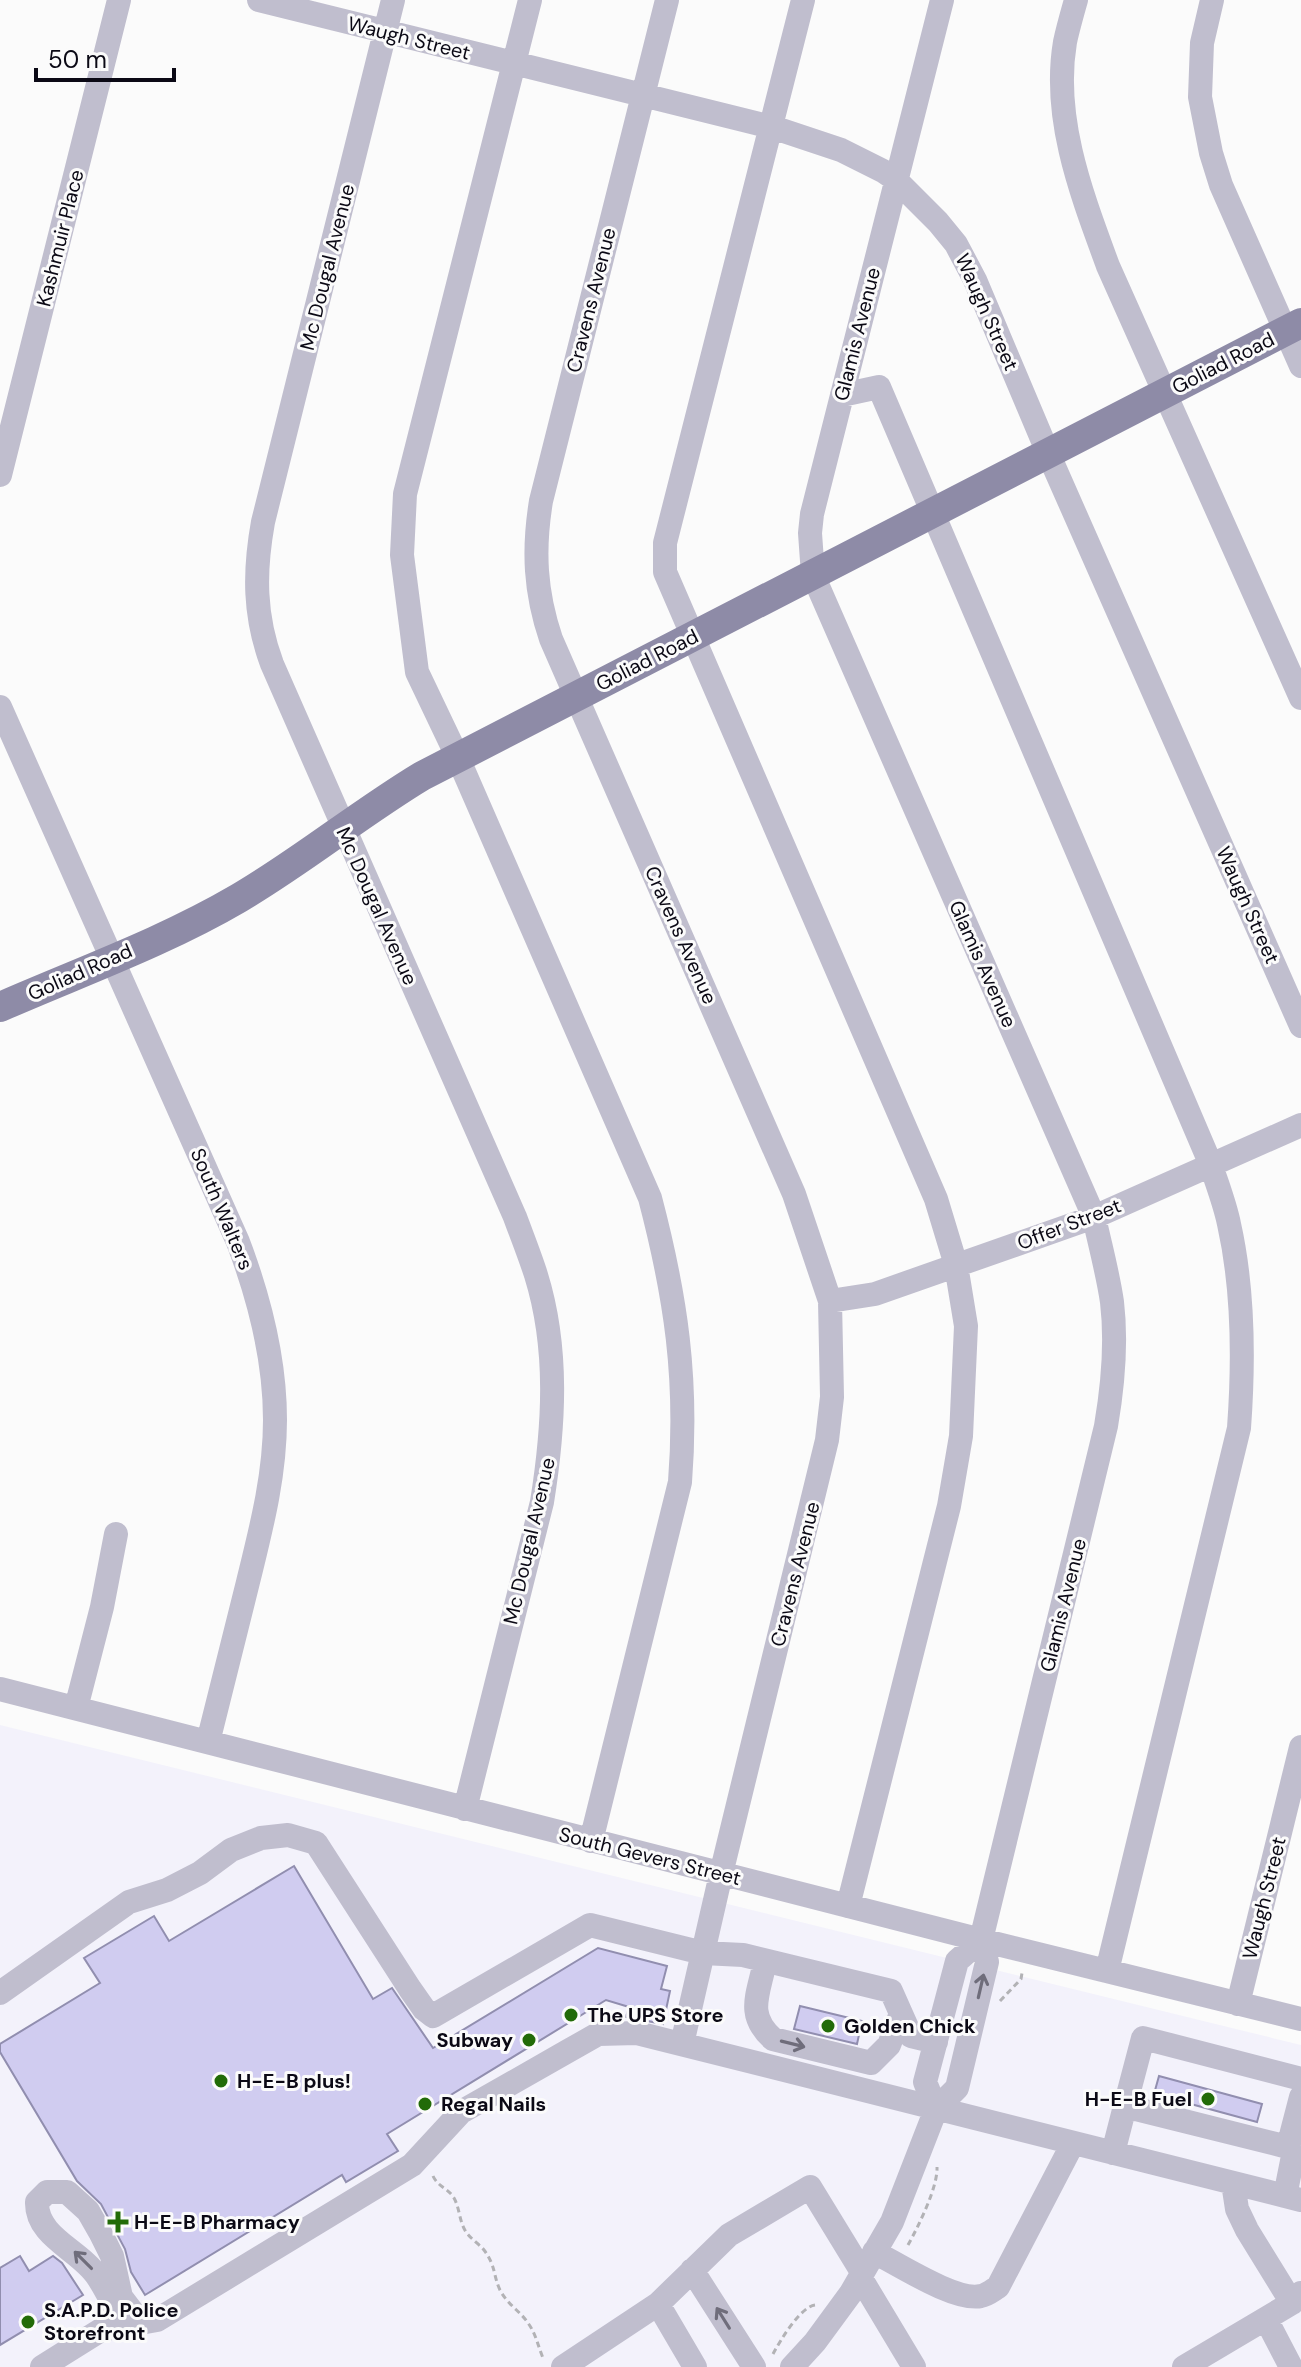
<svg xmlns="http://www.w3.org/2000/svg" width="1301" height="2367" font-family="'DM Sans',sans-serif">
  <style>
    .built { fill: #f3f2fb }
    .building { fill: #d0ccf0; stroke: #918eaf; stroke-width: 2 }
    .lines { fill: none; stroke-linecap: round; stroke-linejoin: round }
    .path { stroke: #b2b2b5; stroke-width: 3; stroke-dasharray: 6 4; stroke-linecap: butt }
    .minor { stroke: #c0bece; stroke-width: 24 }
    .major { stroke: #8e8ba7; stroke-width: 30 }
    .oneway { stroke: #6f6d7b }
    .poi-dot { fill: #226b08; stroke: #fbfbfb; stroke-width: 3 }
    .labels { text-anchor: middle; stroke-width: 6; stroke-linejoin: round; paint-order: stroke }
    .street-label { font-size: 20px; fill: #0b0915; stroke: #fbfbfb }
    .poi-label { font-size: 20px; font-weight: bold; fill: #0b0915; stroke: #fbfbfb; text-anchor: start }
  </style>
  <rect width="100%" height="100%" fill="#fbfbfb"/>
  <!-- built -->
  <path class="built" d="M0,1725L1301,2045V2367H0Z"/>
  <!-- building -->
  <path class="building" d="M294,1866L373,1999L392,1988L433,2048L598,1948L667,1966L661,1989L670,1991L663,2024L626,2017L629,2007L606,2000L387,2134L398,2151L346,2182L342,2175L145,2295L131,2272L125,2249L101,2204L77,2181L0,2052V2044L100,1983L84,1958L154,1916L169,1941Z
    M800,2006L862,2021L857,2044L794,2029Z
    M1159,2076L1262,2104L1257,2122L1154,2094Z
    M20,2256L29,2271L53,2256L62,2263L83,2295L0,2345V2268Z"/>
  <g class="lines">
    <!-- path -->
    <path class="path" d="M1000,2001L1021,1979L1022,1973
      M433,2176C438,2187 448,2188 454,2198C460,2209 459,2221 466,2232C471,2239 479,2244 484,2250C496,2266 493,2275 500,2290C507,2304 520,2311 528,2323C536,2334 538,2346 543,2358
      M908,2245C918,2227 938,2187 937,2167
      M773,2354C780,2341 800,2307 815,2305"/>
    <!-- minor -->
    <path class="minor" d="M259,0L772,127L841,150L883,171L896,180L938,222L956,244L975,280L1048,453L1301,1026
      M393,0L263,522C254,572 254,616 272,664L515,1217C522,1236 530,1256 536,1275C559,1349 554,1427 542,1502L465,1809
      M530,0L405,494L402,555L417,672L458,758L650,1198C676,1297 688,1379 680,1482L591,1841
      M667,0L541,501C533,550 535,592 551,639L794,1194L830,1301L832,1397L827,1440L721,1874L682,2044
      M803,0L665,543V572L936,1199L956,1265L966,1326L961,1436L949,1506L848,1906
      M1076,0C1072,14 1068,28 1065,42C1052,119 1082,195 1108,266L1301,698
      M1212,0L1202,43L1200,97L1211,153L1221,185L1301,366
      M842,395L879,387L1211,1165C1217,1184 1225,1204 1229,1224C1244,1291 1244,1360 1239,1428L1107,1971
      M0,475L119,0
      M0,707L238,1242C260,1300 275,1358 275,1420C275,1476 261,1529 248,1582C235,1636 221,1689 208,1742
      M830,1301L875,1294L1094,1217L1301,1125
      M0,1689L981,1940L1301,2019
      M76,1708L102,1607L116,1534
      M765,1961C759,1994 745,2014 773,2039L871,2063L889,2045L900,2016
      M0,1993L129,1902L167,1890L200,1873L231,1850L261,1838L288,1835L316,1843L410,1989L424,2009L433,2016L590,1925L703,1953L743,1955L891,1991L911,2036L936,2042
      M1238,2004L1301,1747
      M936,2109L925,2082L957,1961L981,1940
      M1124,2110L1143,2038L1301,2079
      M1288,2147L1301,2097
      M1113,2153L1124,2110L1136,2109L1288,2147L1293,2156L1285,2196
      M1233,2183L1237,2209L1247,2230L1292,2303
      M874,2252C898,2264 956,2302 981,2296C987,2295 993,2290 998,2287L1073,2143
      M692,2270L754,2367
      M860,2277L914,2367
      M658,2304L695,2367
      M1266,2319L1291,2367
      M124,2326C115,2309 108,2292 97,2276C80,2250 36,2237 37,2202L47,2192H67L88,2211L100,2232L112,2256L121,2297L141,2323
      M42,2367L101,2330L157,2320L412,2165L461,2112L568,2051L598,2034L637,2033L1301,2200
      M563,2367L658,2304L729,2235L810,2187L862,2272
      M792,2367L815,2342L851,2293L892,2222L936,2109L957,2088L987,1962L981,1940L1106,1426C1113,1385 1117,1344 1112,1302C1108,1274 1100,1245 1094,1217L813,575L810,533L812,514L942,0
      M1184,2367L1292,2303L1301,2293"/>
    <!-- major -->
    <path class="major" d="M0,1007C80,972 164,942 239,898C302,861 359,814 422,776L1301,323"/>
  </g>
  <!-- one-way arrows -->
  <defs><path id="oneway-shaft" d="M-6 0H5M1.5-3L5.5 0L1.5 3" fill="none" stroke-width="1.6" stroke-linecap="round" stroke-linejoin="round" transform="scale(2)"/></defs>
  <g class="oneway">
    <use href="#oneway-shaft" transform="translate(981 1986) rotate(-77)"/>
    <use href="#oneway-shaft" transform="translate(793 2044) rotate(14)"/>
    <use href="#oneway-shaft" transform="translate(83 2260) rotate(-135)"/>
    <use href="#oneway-shaft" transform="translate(723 2318) rotate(-122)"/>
  </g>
  <!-- markers -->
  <g class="poi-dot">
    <circle cx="571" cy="2015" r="8"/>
    <circle cx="828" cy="2026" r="8"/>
    <circle cx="529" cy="2040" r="8"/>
    <circle cx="221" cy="2081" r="8"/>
    <circle cx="1208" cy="2099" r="8"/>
    <circle cx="425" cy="2104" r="8"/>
    <path d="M114 2210h8v8h8v8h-8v8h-8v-8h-8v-8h8z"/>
    <circle cx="28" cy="2322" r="8"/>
  </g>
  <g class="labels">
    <!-- street labels -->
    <g class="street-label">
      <text transform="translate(409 38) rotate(14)" y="7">Waugh Street</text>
      <text transform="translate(60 238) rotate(-76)" y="7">Kashmuir Place</text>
      <text transform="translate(327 267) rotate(-76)" y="7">Mc Dougal Avenue</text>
      <text transform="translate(591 300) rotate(-76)" y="7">Cravens Avenue</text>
      <text transform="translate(987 312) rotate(66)" y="7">Waugh Street</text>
      <text transform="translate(857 334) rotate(-76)" y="7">Glamis Avenue</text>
      <text transform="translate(1223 363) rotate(-27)" y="7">Goliad Road</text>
      <text transform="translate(647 660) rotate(-27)" y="7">Goliad Road</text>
      <text transform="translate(1248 905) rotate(66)" y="7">Waugh Street</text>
      <text transform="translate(377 906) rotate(66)" y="7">Mc Dougal Avenue</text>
      <text transform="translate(681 935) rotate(66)" y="7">Cravens Avenue</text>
      <text transform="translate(983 964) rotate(66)" y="7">Glamis Avenue</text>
      <text transform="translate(80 972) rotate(-24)" y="7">Goliad Road</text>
      <text transform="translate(222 1209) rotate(67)" y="7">South Walters</text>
      <text transform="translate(1069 1224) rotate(-21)" y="7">Offer Street</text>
      <text transform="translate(529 1541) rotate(-77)" y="7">Mc Dougal Avenue</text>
      <text transform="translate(795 1574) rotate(-76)" y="7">Cravens Avenue</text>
      <text transform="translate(1063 1605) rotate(-76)" y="7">Glamis Avenue</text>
      <text transform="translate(650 1856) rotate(14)" y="7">South Gevers Street</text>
      <text transform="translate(1264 1898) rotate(-76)" y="7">Waugh Street</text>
    </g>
    <!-- poi labels -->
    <g class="poi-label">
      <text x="587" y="2022">The UPS Store</text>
      <text x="844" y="2033">Golden Chick</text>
      <text x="513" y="2047" text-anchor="end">Subway</text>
      <text x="237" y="2088">H-E-B plus!</text>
      <text x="1192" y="2106" text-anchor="end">H-E-B Fuel</text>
      <text x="441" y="2111">Regal Nails</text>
      <text x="134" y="2229">H-E-B Pharmacy</text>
      <text x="44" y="2317">S.A.P.D. Police<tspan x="44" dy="23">Storefront</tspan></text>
    </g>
  </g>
  <!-- scale -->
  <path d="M36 68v12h138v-12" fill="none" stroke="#0b0915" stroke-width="4"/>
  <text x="48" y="68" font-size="24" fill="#0b0915" stroke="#fbfbfb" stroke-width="6" paint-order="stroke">50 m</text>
</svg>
